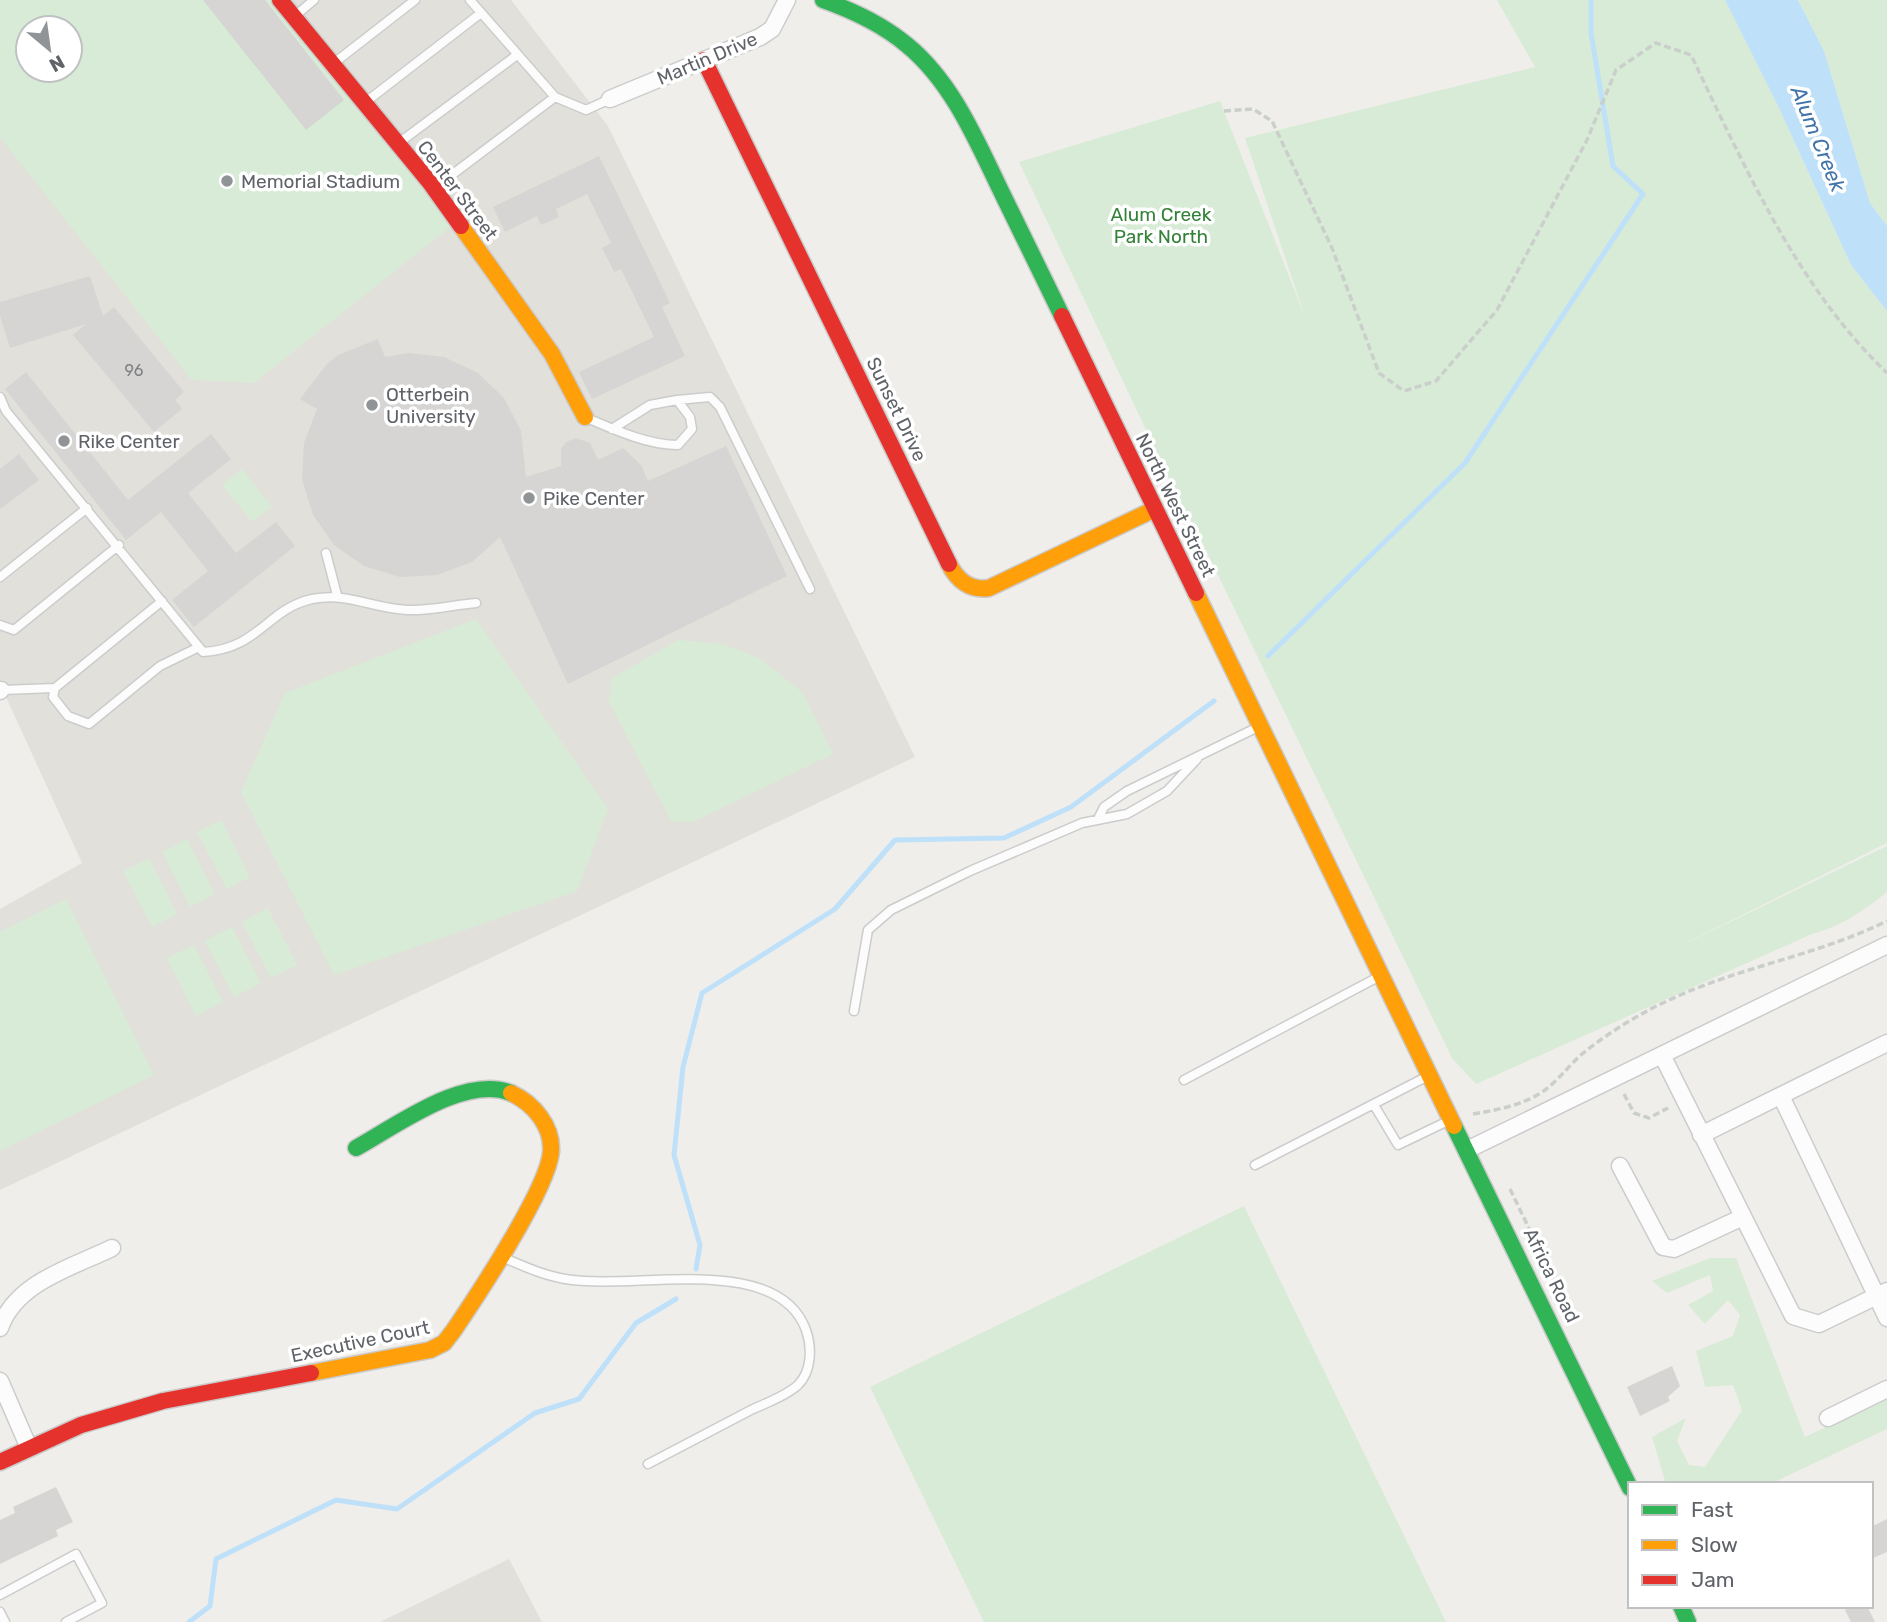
<svg xmlns="http://www.w3.org/2000/svg" width="1887" height="1622" font-family="Rubik,sans-serif">
  <style>
    .education { fill: #e2e0da; fill-rule: evenodd }
    .green { fill: #d8ebd6; fill-rule: evenodd }
    .water { fill: #bfe0f9 }
    .lines { fill: none; stroke-linecap: round; stroke-linejoin: round }
    .stream { stroke: #bfe0f9; stroke-width: 5 }
    .building { fill: #d6d5d3 }
    .lane-casing { stroke: #cbcccc; stroke-width: 11 }
    .street-casing { stroke: #cbcccc; stroke-width: 19 }
    .fast-casing { stroke: #cacacb; stroke-width: 19 }
    .slow-casing { stroke: #cacacb; stroke-width: 19 }
    .jam-casing { stroke: #cacacb; stroke-width: 19 }
    .path { stroke: #cacfcc; stroke-width: 3.5; stroke-dasharray: 7 3.5; stroke-linecap: butt }
    .lane { stroke: #fdfcfc; stroke-width: 8 }
    .street { stroke: #fdfcfc; stroke-width: 16 }
    .fast { stroke: #30b455; stroke-width: 16 }
    .slow { stroke: #ff9f0a; stroke-width: 16 }
    .jam { stroke: #e5322d; stroke-width: 16 }
    .poi-dot { fill: #919496; stroke: #fff; stroke-width: 2.5 }
    .labels { text-anchor: middle; stroke-width: 7; stroke-linejoin: round; paint-order: stroke }
    .number-label { font-size: 16px; fill: #7e8184 }
    .street-label { font-size: 19px; fill: #5f6368; stroke: #fff }
    .poi-label { font-size: 19px; fill: #5f6368; stroke: #fff; text-anchor: start }
    .park-label { font-size: 19px; fill: #348238; stroke: #fff }
    .water-label { font-size: 21px; font-style: italic; fill: #4174aa; stroke: #fff }
  </style>
  <rect width="100%" height="100%" fill="#efeeea"/>
  <!-- education -->
  <path class="education" d="M0,0H511L608,126L915,757L0,1190V909L82,863L0,684ZM28,28H70V70H28Z
    M509,1559L542,1622H380Z"/>
  <!-- green -->
  <path class="green" d="M0,0H276L454,224L254,383L192,380L0,137ZM28,28H70V70H28Z
    M1497,0H1725L1778,106L1851,265L1887,311V843L1660,956L1887,846V892C1863,911 1842,926 1812,934L1476,1084L1452,1058L1188,513L1186,514L1019,162L1220,101L1305,317L1245,138L1535,67Z
    M1798,0H1887V226L1870,203L1824,51Z
    M242,469L272,507L252,522L222,485Z
    M476,619L608,809L577,891L334,975L241,792L285,693Z
    M678,640L723,644L761,659L803,693L833,754L693,822L671,821L609,702L612,678Z
    M221,820L250,877L227,889L197,832Z
    M187,839L215,894L190,907L162,852Z
    M149,858L177,914L152,927L123,871Z
    M66,899L154,1075L0,1151V932Z
    M268,908L297,965L271,978L242,922Z
    M232,927L261,983L234,997L205,941Z
    M194,945L223,1002L196,1016L167,958Z
    M1244,1206L1446,1622H984L870,1387Z
    M1710,1258H1736L1805,1437L1887,1398V1429L1770,1484H1666L1652,1437L1686,1418L1677,1441L1689,1465L1705,1467L1742,1410L1733,1385L1705,1387L1696,1351L1733,1336L1740,1315L1728,1300L1705,1324L1688,1305L1713,1291L1710,1275L1667,1293L1652,1281Z"/>
  <!-- water -->
  <path class="water" d="M1725,0H1798L1824,51L1870,203L1887,226V311L1851,265L1778,106Z"/>
  <g class="lines">
    <!-- stream -->
    <path class="stream" d="M1268,656L1465,463L1643,194L1613,166L1591,33V0
      M696,1269L700,1245L674,1155L683,1067L702,993L835,909L895,840L1004,838L1071,807L1214,701
      M189,1622L210,1606L216,1559L336,1500L397,1509L535,1413L579,1399L636,1323L676,1299"/>
  </g>
  <!-- building -->
  <path class="building" d="M203,0H265L344,100L306,130Z
    M599,156L670,303L662,307L685,356L592,399L579,372L654,337L621,269L614,272L602,248L611,243L587,194L556,209L559,217L541,225L537,216L505,232L493,207Z
    M90,276L103,316L114,307L184,392L175,400L182,409L154,432L73,335L86,324L10,348L0,316V302Z
    M378,339L385,357L408,353L444,357L478,373L504,398L521,431L526,477L561,466V449L566,442L576,438L590,443L598,460L623,448L641,465L648,481L726,446L787,576L568,684L500,537L472,562L437,575L400,577L364,566L334,545L313,515L302,479L304,443L317,409L300,399L326,365L338,355Z
    M26,372L128,500L211,434L231,459L188,493L236,553L276,522L295,546L194,627L172,600L208,571L161,512L126,540L5,389Z
    M19,454L39,480L0,509V469Z
    M1672,1366L1680,1386L1668,1397L1670,1401L1640,1416L1627,1387Z
    M56,1487L73,1522L56,1530L58,1536L0,1564V1520L15,1513L13,1507Z
    M1887,1519V1552L1871,1559V1527Z
    M1853,1606H1867L1875,1622H1851L1845,1610Z"/>
  <g class="lines">
    <!-- lane casing -->
    <g class="lane-casing">
      <path id="lane" d="M470,0L555,97L586,110L610,99
        M296,15L314,0
        M334,63L415,0
        M367,101L481,13
        M400,142L517,55
        M437,186L555,97
        M0,397L6,411L203,652C259,649 267,609 312,599C348,592 371,608 407,610C430,611 453,605 476,603
        M677,400L710,397L720,407L810,589
        M587,418C615,430 648,445 678,445L692,429L690,417L677,400L650,405L612,429
        M326,553L337,595
        M0,577L87,508
        M0,625L14,630L119,545
        M55,688L162,601
        M1,690L55,688L53,697L68,716L89,724L160,666L199,647
        M1098,819L1104,807L1127,791L1258,727
        M854,1011L868,930L891,910L970,871L1082,823L1127,814L1167,791L1197,759
        M1184,1080L1380,976
        M1374,1105L1398,1145L1450,1120
        M1255,1165L1428,1076
        M502,1257C525,1267 547,1277 572,1280C638,1289 778,1253 806,1330C812,1347 812,1371 798,1385C786,1396 766,1403 751,1410C717,1428 682,1446 648,1464
        M0,1595L76,1554L102,1603L66,1622
        M0,1612L5,1622"/>
    </g>
    <!-- street casing -->
    <g class="street-casing">
      <path id="street" d="M610,99L760,37L772,29L787,0
        M0,691L1,690
        M1662,1055L1793,1316L1819,1324L1887,1291
        M1781,1096L1887,1318
        M1701,1135L1887,1043
        M1467,1150L1887,945
        M1620,1166L1663,1247L1674,1249L1743,1217
        M0,1328C16,1282 73,1267 112,1248
        M0,1381L29,1448
        M1828,1418L1887,1389"/>
    </g>
    <!-- fast casing -->
    <g class="fast-casing">
      <path id="fast" d="M823,0C854,11 882,24 907,45C951,81 975,137 999,187C1020,230 1041,273 1062,316
        M1454,1126L1630,1488
        M356,1148C396,1126 465,1074 511,1093
        M1681,1606L1688,1622"/>
    </g>
    <!-- slow casing -->
    <g class="slow-casing">
      <path id="slow" d="M461,226L552,354L585,417
        M949,564C957,580 970,591 989,588L1155,509
        M1196,593L1454,1126
        M311,1373L430,1350L444,1343L454,1330C477,1296 548,1189 551,1152C553,1126 533,1103 511,1093"/>
    </g>
    <!-- jam casing -->
    <g class="jam-casing">
      <path id="jam" d="M280,0L431,184L461,226
        M704,60L949,564
        M1062,316L1196,593
        M0,1462L81,1425L163,1401L311,1373"/>
    </g>
    <!-- path -->
    <path class="path" d="M1224,111L1253,109L1272,121L1332,248L1379,373L1404,391L1436,381L1497,310L1587,140L1616,70L1656,43L1691,55C1744,165 1797,287 1887,373
      M1624,1094L1634,1113L1649,1118L1668,1108
      M1473,1114C1496,1110 1519,1106 1539,1094C1556,1084 1567,1067 1582,1054C1608,1033 1637,1015 1667,1001C1738,967 1816,956 1887,921
      M1510,1189L1567,1307"/>
    <!-- lane -->
    <use href="#lane" class="lane"/>
    <!-- street -->
    <use href="#street" class="street"/>
    <!-- fast -->
    <use href="#fast" class="fast"/>
    <!-- slow -->
    <use href="#slow" class="slow"/>
    <!-- jam -->
    <use href="#jam" class="jam"/>
  </g>
  <!-- markers -->
  <g class="poi-dot">
    <circle cx="227" cy="181" r="7"/>
    <circle cx="372" cy="405" r="7"/>
    <circle cx="64" cy="441" r="7"/>
    <circle cx="529" cy="498" r="7"/>
  </g>
  <g class="labels">
    <!-- number labels -->
    <g class="number-label">
      <text x="134" y="376">96</text>
    </g>
    <!-- street labels -->
    <g class="street-label">
      <text transform="translate(707 58) rotate(-23)" y="7">Martin Drive</text>
      <text transform="translate(458 190) rotate(53)" y="7">Center Street</text>
      <text transform="translate(897 409) rotate(64)" y="7">Sunset Drive</text>
      <text transform="translate(1176 505) rotate(64)" y="7">North West Street</text>
      <text transform="translate(1552 1275) rotate(64)" y="7">Africa Road</text>
      <text transform="translate(360 1341) rotate(-12)" y="7">Executive Court</text>
    </g>
    <!-- poi labels -->
    <g class="poi-label">
      <text x="241" y="188">Memorial Stadium</text>
      <text x="386" y="401">Otterbein<tspan x="386" dy="22">University</tspan></text>
      <text x="78" y="448">Rike Center</text>
      <text x="543" y="505">Pike Center</text>
    </g>
    <!-- park labels -->
    <g class="park-label">
      <text x="1161" y="221">Alum Creek<tspan x="1161" dy="22">Park North</tspan></text>
    </g>
    <!-- water labels -->
    <g class="water-label">
      <text transform="translate(1818 139) rotate(68)" y="7">Alum Creek</text>
    </g>
  </g>
  <!-- legend -->
  <rect x="1628" y="1482" width="245" height="126" fill="#ffffff" stroke="#bfc1c3" stroke-width="2"/>
  <rect x="1642" y="1505" width="35" height="10" fill="#30b455" stroke="#bfc1c3" stroke-width="2"/>
  <text x="1691" y="1517" font-size="21" fill="#5f6368">Fast</text>
  <rect x="1642" y="1540" width="35" height="10" fill="#ff9f0a" stroke="#bfc1c3" stroke-width="2"/>
  <text x="1691" y="1552" font-size="21" fill="#5f6368">Slow</text>
  <rect x="1642" y="1575" width="35" height="10" fill="#e5322d" stroke="#bfc1c3" stroke-width="2"/>
  <text x="1691" y="1587" font-size="21" fill="#5f6368">Jam</text>
  <!-- north arrow -->
  <g transform="translate(49 49) rotate(151)"><circle r="33" fill="#ffffff" stroke="#bfc1c3" stroke-width="2"/>
  <path d="M0-5L12 26L0 18L-12 26Z" fill="#919496"/>
  <text y="-10" font-size="19" font-weight="bold" text-anchor="middle" fill="#5f6368">N</text>
  </g>
</svg>
